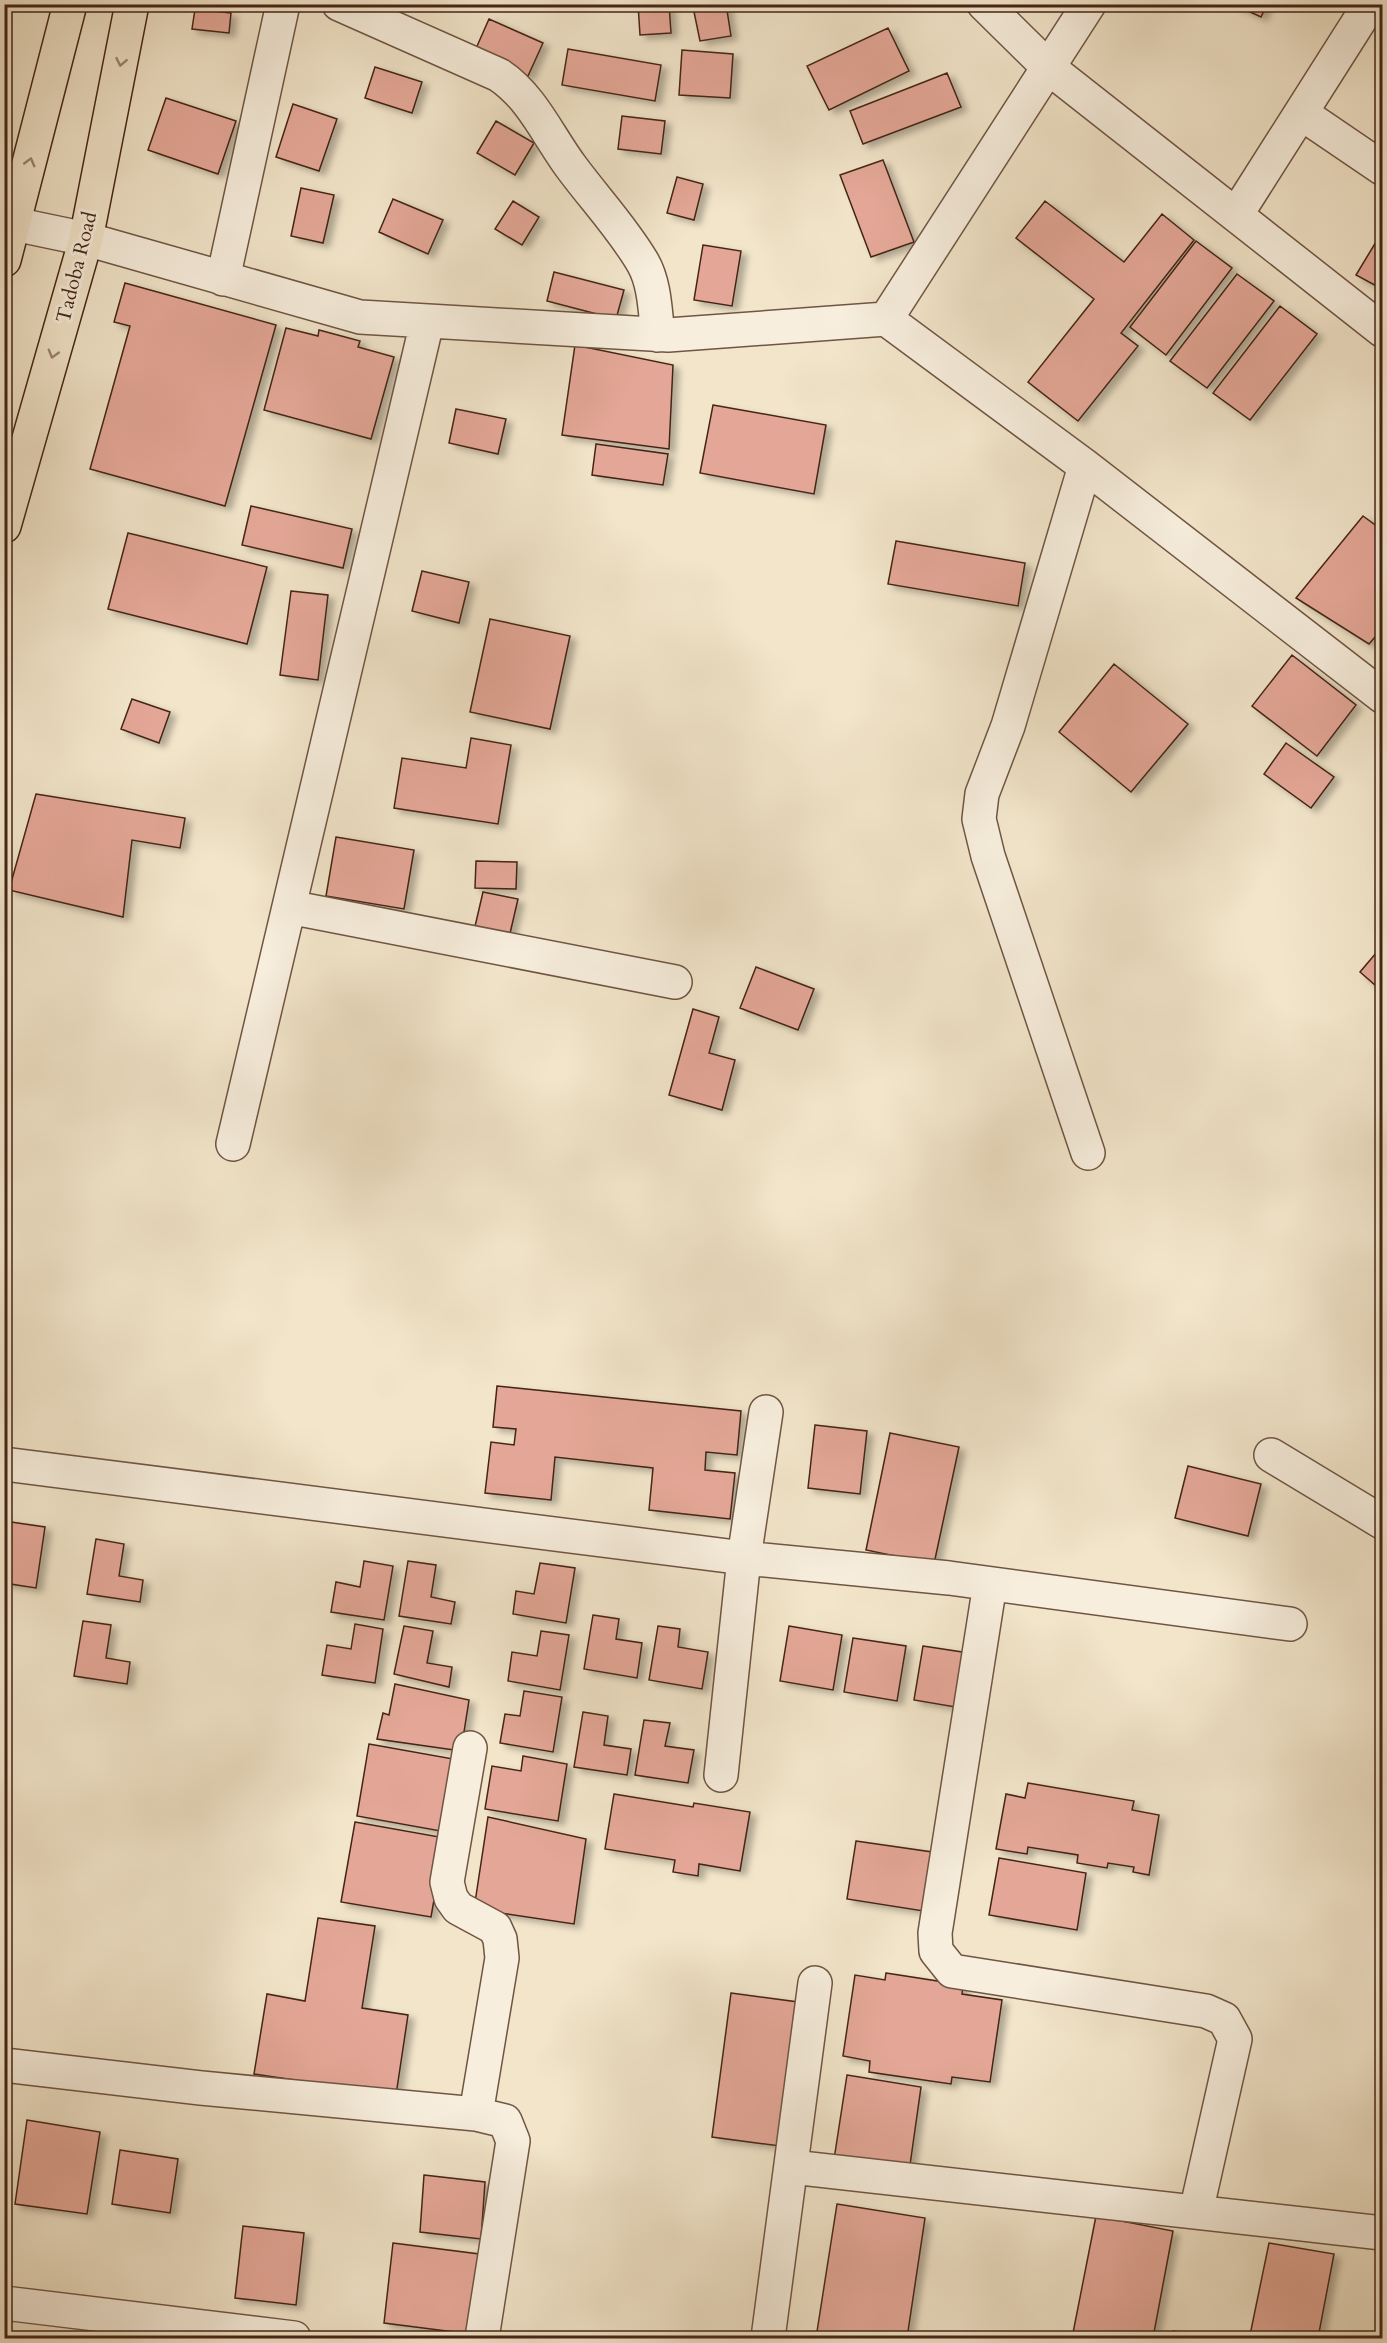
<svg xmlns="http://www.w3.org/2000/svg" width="1387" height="2343" font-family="Cardo,serif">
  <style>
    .building { fill: #e4a797; stroke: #442516; stroke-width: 1.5; filter: url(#shadow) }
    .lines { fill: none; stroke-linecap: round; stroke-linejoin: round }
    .street-casing { stroke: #705543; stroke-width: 36 }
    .primary-casing { stroke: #442516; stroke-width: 36 }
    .street { stroke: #f7eedd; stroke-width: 33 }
    .primary { stroke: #f2e5ca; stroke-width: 33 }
    .oneway { stroke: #9b8570 }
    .labels { text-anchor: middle; stroke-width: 6; stroke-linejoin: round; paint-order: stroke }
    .street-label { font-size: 20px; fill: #442516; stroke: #f7eedd }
  </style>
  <defs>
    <filter id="shadow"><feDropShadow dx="6" dy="4" stdDeviation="3" flood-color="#0004"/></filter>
  </defs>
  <rect width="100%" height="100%" fill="#f2e5ca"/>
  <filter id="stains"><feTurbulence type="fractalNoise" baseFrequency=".00333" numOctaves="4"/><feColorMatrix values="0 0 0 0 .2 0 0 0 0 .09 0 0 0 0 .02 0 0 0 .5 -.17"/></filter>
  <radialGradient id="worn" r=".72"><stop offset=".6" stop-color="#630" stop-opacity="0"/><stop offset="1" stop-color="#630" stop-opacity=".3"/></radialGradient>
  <!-- building -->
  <path class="building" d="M638,4H669L671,33L640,35Z
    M706,4H726L731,36L700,41L693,7Z
    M1233,4H1267L1261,17Z
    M195,9L231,13L229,33L192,29Z
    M489,19L543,43L528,76L474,53Z
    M888,28L909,71L829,110L807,66Z
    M568,49L661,65L655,101L562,85Z
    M682,50L733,54L730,98L679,95Z
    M375,67L422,82L412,113L365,98Z
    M947,73L961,107L863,144L850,111Z
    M166,98L236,121L218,174L148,150Z
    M293,104L337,119L319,171L276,157Z
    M622,116L665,121L661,154L618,149Z
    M496,121L534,143L515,175L477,153Z
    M883,160L914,242L871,257L840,175Z
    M677,177L703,184L694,220L667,213Z
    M301,188L334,195L323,243L291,236Z
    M393,199L443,220L428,254L379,232Z
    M513,201L539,217L522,245L495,229Z
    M1045,201L1124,262L1162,214L1194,240L1121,333L1138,346L1078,421L1028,382L1094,299L1016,238Z
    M1382,232V289L1356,275Z
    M1196,241L1232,268L1166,355L1130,327Z
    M703,245L741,251L732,306L694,300Z
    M554,272L624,290L616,319L547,301Z
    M1237,274L1274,301L1207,388L1170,361Z
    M125,283L276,325L225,506L90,469L130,326L114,322Z
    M1280,306L1317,334L1250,420L1213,393Z
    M286,328L318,336L319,330L360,341L358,347L394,357L371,439L264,410Z
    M575,345L673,365L669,449L562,435Z
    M713,405L826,425L814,494L700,473Z
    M456,409L506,419L498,454L449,443Z
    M596,444L668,454L663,485L592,475Z
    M251,506L352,529L343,568L242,545Z
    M1363,516L1382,530V629L1369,644L1296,598Z
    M128,533L267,567L247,644L108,609Z
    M896,541L1025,563L1018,606L888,584Z
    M422,571L469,582L459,623L412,611Z
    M291,591L328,595L318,680L280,675Z
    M490,619L570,636L550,729L470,712Z
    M1292,655L1356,705L1317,756L1252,706Z
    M1114,664L1188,724L1131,792L1059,732Z
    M132,699L170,712L159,743L121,729Z
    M471,738L511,745L498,824L394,808L402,758L466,768Z
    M1286,743L1334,777L1311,808L1264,774Z
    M36,794L185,818L180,848L132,840L123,917L9,890Z
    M336,837L414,850L404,909L326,896Z
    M476,861L517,862L516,889L475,888Z
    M483,892L518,899L508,942L473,935Z
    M1382,946V991L1360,972Z
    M756,967L814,989L798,1030L740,1008Z
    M693,1009L719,1017L709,1053L735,1060L722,1110L669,1095Z
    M497,1386L741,1411L737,1455L706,1452L705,1470L735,1473L730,1519L649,1510L653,1468L555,1457L551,1500L485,1493L491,1442L514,1445L516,1429L493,1427Z
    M815,1425L867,1431L860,1494L808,1488Z
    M890,1433L959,1447L934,1564L866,1550Z
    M1188,1466L1261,1484L1248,1536L1175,1518Z
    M4,1521L45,1527L36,1588L4,1583Z
    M96,1539L124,1544L119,1576L143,1580L140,1602L87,1594Z
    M364,1561L393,1566L384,1620L331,1612L336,1582L360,1587Z
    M408,1561L436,1565L431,1597L455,1602L451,1624L399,1616Z
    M540,1563L575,1568L566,1623L513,1614L516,1591L534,1594Z
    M593,1615L619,1619L616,1639L642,1643L637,1678L584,1669Z
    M83,1621L111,1625L106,1658L130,1662L127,1684L74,1676Z
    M355,1624L383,1629L375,1683L322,1675L327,1645L351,1649Z
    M404,1626L433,1631L427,1663L452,1667L449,1687L394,1674Z
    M658,1626L680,1629L678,1647L708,1652L702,1689L649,1680Z
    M789,1626L842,1635L833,1690L780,1681Z
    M541,1631L569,1635L560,1690L508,1681L512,1652L537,1656Z
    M853,1638L906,1646L897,1701L844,1692Z
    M923,1646L975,1654L967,1709L914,1700Z
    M395,1684L469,1700L461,1751L377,1739L383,1713L389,1715Z
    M524,1691L562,1697L553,1752L500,1743L505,1714L520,1716Z
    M583,1712L608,1716L604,1745L631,1749L627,1775L574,1767Z
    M644,1720L670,1723L665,1746L694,1750L688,1783L635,1775Z
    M369,1744L459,1760L446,1832L357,1816Z
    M523,1756L567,1764L558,1821L485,1809L492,1766L521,1771Z
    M1028,1783L1134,1801L1132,1810L1159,1815L1149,1875L1133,1872L1134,1867L1108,1863L1107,1868L1077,1863L1078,1855L1028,1847L1027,1854L996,1849L1006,1794L1025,1798Z
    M614,1794L693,1807L694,1803L750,1812L740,1871L699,1864L698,1876L673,1872L675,1860L605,1849Z
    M488,1817L586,1839L574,1924L474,1909Z
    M355,1822L445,1838L431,1917L341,1902Z
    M856,1841L946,1854L936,1913L847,1899Z
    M999,1858L1086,1873L1077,1930L989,1915Z
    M318,1918L375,1926L362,2008L408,2015L396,2095L254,2074L267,1994L305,2001Z
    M886,1973L963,1985L962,1994L1002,2000L990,2082L952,2077L951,2084L869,2072L870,2061L843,2056L855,1975L885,1980Z
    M731,1993L798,2002L780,2146L712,2137Z
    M847,2075L921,2087L910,2165L833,2166Z
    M27,2120L100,2132L87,2214L15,2204Z
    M120,2150L178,2159L170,2213L112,2204Z
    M424,2175L485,2182L481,2239L420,2232Z
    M837,2204L925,2218L907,2338H816Z
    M1096,2216L1173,2231L1153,2338H1072Z
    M243,2226L304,2233L296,2305L235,2298Z
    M393,2243L487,2255L478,2335L384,2323Z
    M1269,2243L1334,2254L1318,2338H1268L1250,2335Z
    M1173,2331L1221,2338H1172Z"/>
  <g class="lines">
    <!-- street casing -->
    <g class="street-casing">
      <path id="street" d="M339,4L499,75C533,98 548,136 572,168C595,199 624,230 643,263C655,284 655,312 658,335
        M984,4L1049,68L1382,330
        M1301,113L1382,168
        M1236,215L1370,4
        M14,224L86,239L360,317L668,335L886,319L1085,466L1382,696
        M223,279L283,4
        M886,319L1089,4
        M1085,466L1008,726L982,794L979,819L988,856L1088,1153
        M289,907L675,982
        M233,1144L427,322
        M1271,1455L1382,1522
        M4,1464L744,1558L949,1578L1290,1624
        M990,1584L935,1933L936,1951L952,1971L1206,2011L1224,2019L1235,2039L1196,2212
        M470,1748L447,1882L451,1898L458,1908L495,1928L500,1939L502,1958L476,2114
        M721,1775L744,1558L766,1412
        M4,2065L201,2088L476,2114L505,2121L513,2141L482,2338
        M792,2167L1382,2233
        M4,2303L294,2338
        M768,2338L815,1983"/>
    </g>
    <!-- primary casing -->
    <g class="primary-casing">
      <path id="primary" d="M4,260L70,4
        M4,526L86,239L132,4"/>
    </g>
    <!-- street -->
    <use href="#street" class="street"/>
    <!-- primary -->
    <use href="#primary" class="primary"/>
  </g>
  <!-- one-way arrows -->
  <defs><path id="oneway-chevron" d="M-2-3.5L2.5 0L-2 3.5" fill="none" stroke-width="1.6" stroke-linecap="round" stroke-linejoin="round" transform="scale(1.5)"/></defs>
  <g class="oneway">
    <use href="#oneway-chevron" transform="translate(121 62) rotate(101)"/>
    <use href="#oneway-chevron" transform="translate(30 162) rotate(-75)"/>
    <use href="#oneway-chevron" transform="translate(53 354) rotate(106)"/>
  </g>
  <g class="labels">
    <!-- street labels -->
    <g class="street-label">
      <text transform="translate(76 267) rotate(-76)" y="7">Tadoba Road</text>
    </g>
  </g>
  <!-- margin -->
  <rect width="1387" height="2343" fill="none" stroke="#f2e5ca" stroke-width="24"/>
  <rect x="6" y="6" width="1375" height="2331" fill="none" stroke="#442516" stroke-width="3"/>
  <rect x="12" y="12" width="1363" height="2319" fill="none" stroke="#442516" stroke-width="1.5"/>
  <rect width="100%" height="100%" filter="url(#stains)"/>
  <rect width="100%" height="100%" fill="url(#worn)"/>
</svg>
